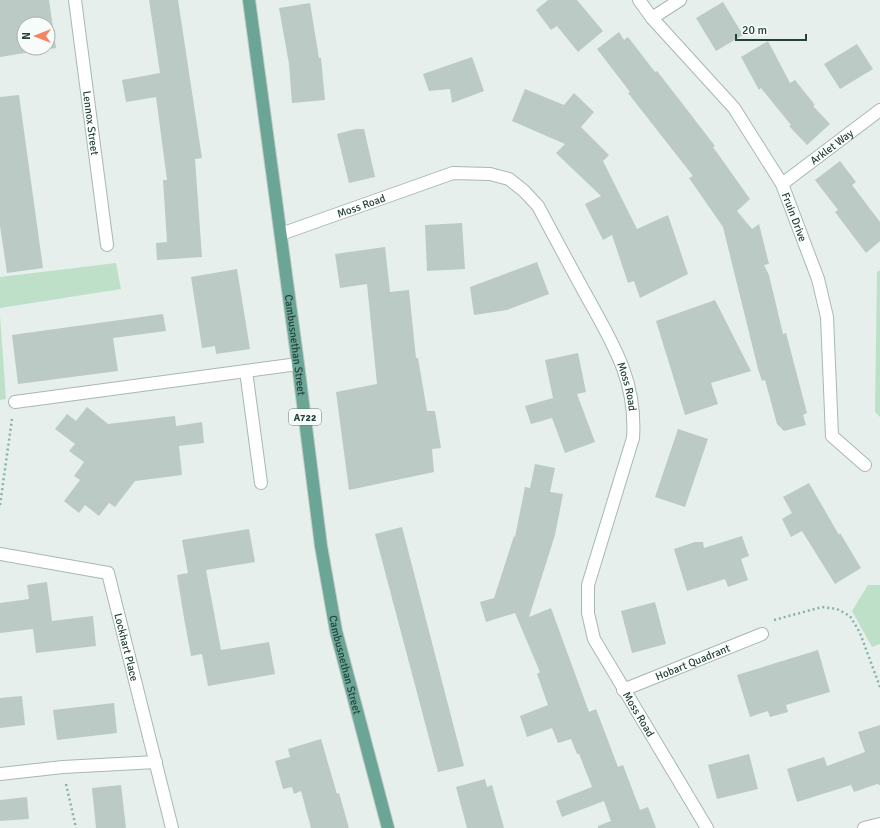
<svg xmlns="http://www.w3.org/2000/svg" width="880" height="828" font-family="Signika,sans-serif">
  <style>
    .green { fill: #bfe0c8 }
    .building { fill: #bbcac4; fill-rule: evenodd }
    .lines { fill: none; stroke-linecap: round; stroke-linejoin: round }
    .minor-casing { stroke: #a8b8b2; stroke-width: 14 }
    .major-casing { stroke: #c2cac8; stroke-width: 14 }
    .path { stroke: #86b3a5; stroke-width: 2.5; stroke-dasharray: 2 3; stroke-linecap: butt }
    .minor { stroke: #fff; stroke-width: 12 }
    .major { stroke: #6aa596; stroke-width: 12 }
    .labels { text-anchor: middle; stroke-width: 4; stroke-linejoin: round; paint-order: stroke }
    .shield { fill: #f7fbf9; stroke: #637a73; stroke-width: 1 }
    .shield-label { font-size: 10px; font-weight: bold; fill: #24423a }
    .street-label { font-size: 11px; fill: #24423a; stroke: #f7fbf9 }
  </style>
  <rect width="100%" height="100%" fill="#e6efeb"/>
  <!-- green -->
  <path class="green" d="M116,263L121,289L0,308V277Z
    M880,270V417L875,412L877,272Z
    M0,316L6,399L0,400Z
    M868,585H880V644L872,647L852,611Z"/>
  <!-- building -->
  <path class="building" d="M0,0H49L56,48L0,57ZM24,24H48V48H24Z
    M149,0H178L202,158L195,159L202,257L157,260L156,243L167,242L163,180H167L156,97L126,102L122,80L160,73Z
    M548,0H577L603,31L578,52L557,26L551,30L536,10Z
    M723,2L743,35L716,51L696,18Z
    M310,3L319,58H321L325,100L292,103L289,64L279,8Z
    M619,32L624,40L628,37L655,72L657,71L678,98L715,146L713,147L750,199L737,211L752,229L759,224L769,264L764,265L769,275L783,334L786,333L807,413L803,415L806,425L784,431L777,424L765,380L762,381L758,369L723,227L689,178L693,176L628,93L630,92L597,49Z
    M768,41L790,83L795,80L815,105L813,106L830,124L807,145L789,126L791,125L761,88L759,90L741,57Z
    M857,44L873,69L840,89L824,64Z
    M472,57L484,91L452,103L450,89L429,91L423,74Z
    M525,89L564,105L574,93L594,112L581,127L609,155L603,161L637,229L668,215L688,274L640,298L634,281L628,283L612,235L603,240L585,204L601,196L556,153L565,144L512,121Z
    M19,95L43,268L7,273L0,226V97Z
    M356,129H364L375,177L349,183L337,134Z
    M840,161L856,182L852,185L880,222V241L866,253L835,212L838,210L815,180Z
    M462,223L465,269L427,271L425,225Z
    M385,247L390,292L409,290L416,358H418L427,411H435L441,448L432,449L434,472L349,490L336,392L377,384L367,284L340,288L335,254Z
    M537,262L549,294L507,310L474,315L470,287Z
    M237,269L250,349L216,354L215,346L202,348L191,277Z
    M715,300L751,371L711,383L718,404L685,415L656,321Z
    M163,314L166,331L113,338L118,371L18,384L12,335Z
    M578,353L586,392L577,394L595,442L565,453L552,418L531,424L525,406L553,398L545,360Z
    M87,407L108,424L175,416L176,426L202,422L204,443L179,446L182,475L135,481L115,507L109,503L99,516L85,505L79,513L64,501L80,480L74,476L84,462L69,451L75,444L55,429L67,414L76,421Z
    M678,429L708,439L685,507L655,497Z
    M535,464L555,468L550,492L563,494L555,535L529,617L551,608L589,712L596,709L618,767L623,765L640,810L648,807L656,828H598V826L611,821L604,801L562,817L556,801L592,787L579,754H577L571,739L558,743L552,728L527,737L520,716L548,705L537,674L540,672L515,613L486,622L480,602L494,598L514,536L515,537L525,487L530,488Z
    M809,483L839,535L840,533L861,568L835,584L802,531L791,537L782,519L792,513L783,497Z
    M402,527L464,766L438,772L375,534Z
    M249,529L255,562L206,570L221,650L269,642L275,674L208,686L202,654L191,656L184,618L177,575L188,573L182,540Z
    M742,536L749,556L741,559L748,580L728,587L725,579L687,591L674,549L695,542H703L704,548Z
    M47,582L52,621L93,616L96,646L36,653L33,629L0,633V603L29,599L27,585Z
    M655,602L666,644L632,653L621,611Z
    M818,650L830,692L786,705L788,712L770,717L768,711L750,717L737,675Z
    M22,696L25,725L0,728V698Z
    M114,703L117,733L57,740L53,710Z
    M880,725V785L877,784L854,792L851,785L797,802L787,769L824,757L827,766L865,752L858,732Z
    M321,739L337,794L339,793L349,828H311L301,791L294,794L292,787L283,789L275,761L290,757L288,749Z
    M749,754L758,789L717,799L708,765Z
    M485,779L487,787L492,785L504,828H467L456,787Z
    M121,785L126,828H96L92,788Z
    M27,797L29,819L0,821V800Z"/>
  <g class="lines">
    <!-- minor casing -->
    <g class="minor-casing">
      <g id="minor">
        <path id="s1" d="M75,0L107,245"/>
        <path id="s2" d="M639,0L652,18L734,108L782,184L818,279L827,317L832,436L865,465"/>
        <path d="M652,18L680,0"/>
        <path id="s3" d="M782,184L880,110"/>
        <path id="s4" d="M281,234L453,173L490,174L509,179L524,191L538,206C554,236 570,266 586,295C613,344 637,381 633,438L588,585V613L594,639L707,828"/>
        <path d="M246,371L261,483"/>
        <path d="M15,402L298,364"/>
        <path id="s5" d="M0,554L108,573L172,828"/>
        <path id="s6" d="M623,690L762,634"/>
        <path d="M0,774L63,767L156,762"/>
        <path d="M864,828L880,824"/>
      </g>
    </g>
    <!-- major casing -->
    <g class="major-casing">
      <g id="major">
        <path id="s7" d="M249,0L298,364L321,546L336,631L388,828"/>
      </g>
    </g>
    <!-- path -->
    <path class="path" d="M0,505L12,419
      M774,620L822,607L837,609L850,616L860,633L880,687
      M66,784L76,828"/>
    <!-- minor -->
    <use href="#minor" class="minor"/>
    <!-- major -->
    <use href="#major" class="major"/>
  </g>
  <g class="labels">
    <!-- shield labels -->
    <rect class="shield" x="289" y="409" width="32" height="16" rx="3"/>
    <g class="shield-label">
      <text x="305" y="421">A722</text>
    </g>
    <!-- street labels -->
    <g class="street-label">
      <text dy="4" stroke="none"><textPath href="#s1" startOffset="124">Lennox Street</textPath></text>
      <text dy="4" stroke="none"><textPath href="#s3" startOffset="62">Arklet Way</textPath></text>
      <text dy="4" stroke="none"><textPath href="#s4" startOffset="85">Moss Road</textPath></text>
      <text dy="4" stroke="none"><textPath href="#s2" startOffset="269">Fruin Drive</textPath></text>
      <text dy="4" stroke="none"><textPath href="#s7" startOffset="348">Cambusnethan Street</textPath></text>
      <text dy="4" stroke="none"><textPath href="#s4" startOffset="481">Moss Road</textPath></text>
      <text dy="4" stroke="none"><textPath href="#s5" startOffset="186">Lockhart Place</textPath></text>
      <text dy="4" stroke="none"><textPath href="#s6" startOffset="75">Hobart Quadrant</textPath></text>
      <text dy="4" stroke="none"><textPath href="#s7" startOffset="672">Cambusnethan Street</textPath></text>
      <text dy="4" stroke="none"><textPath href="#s4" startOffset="829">Moss Road</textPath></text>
    </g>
  </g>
  <!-- north arrow -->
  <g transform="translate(36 36) rotate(270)"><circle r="19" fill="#f7fbf9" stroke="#a3b1ad"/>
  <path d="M0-3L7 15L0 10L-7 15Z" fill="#f4845f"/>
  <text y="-6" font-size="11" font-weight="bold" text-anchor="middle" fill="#24423a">N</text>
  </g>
  <!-- scale -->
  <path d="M736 34v6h70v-6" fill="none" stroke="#24423a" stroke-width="2"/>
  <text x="742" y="34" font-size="12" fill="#24423a" stroke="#f7fbf9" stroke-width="3" paint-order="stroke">20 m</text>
</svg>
